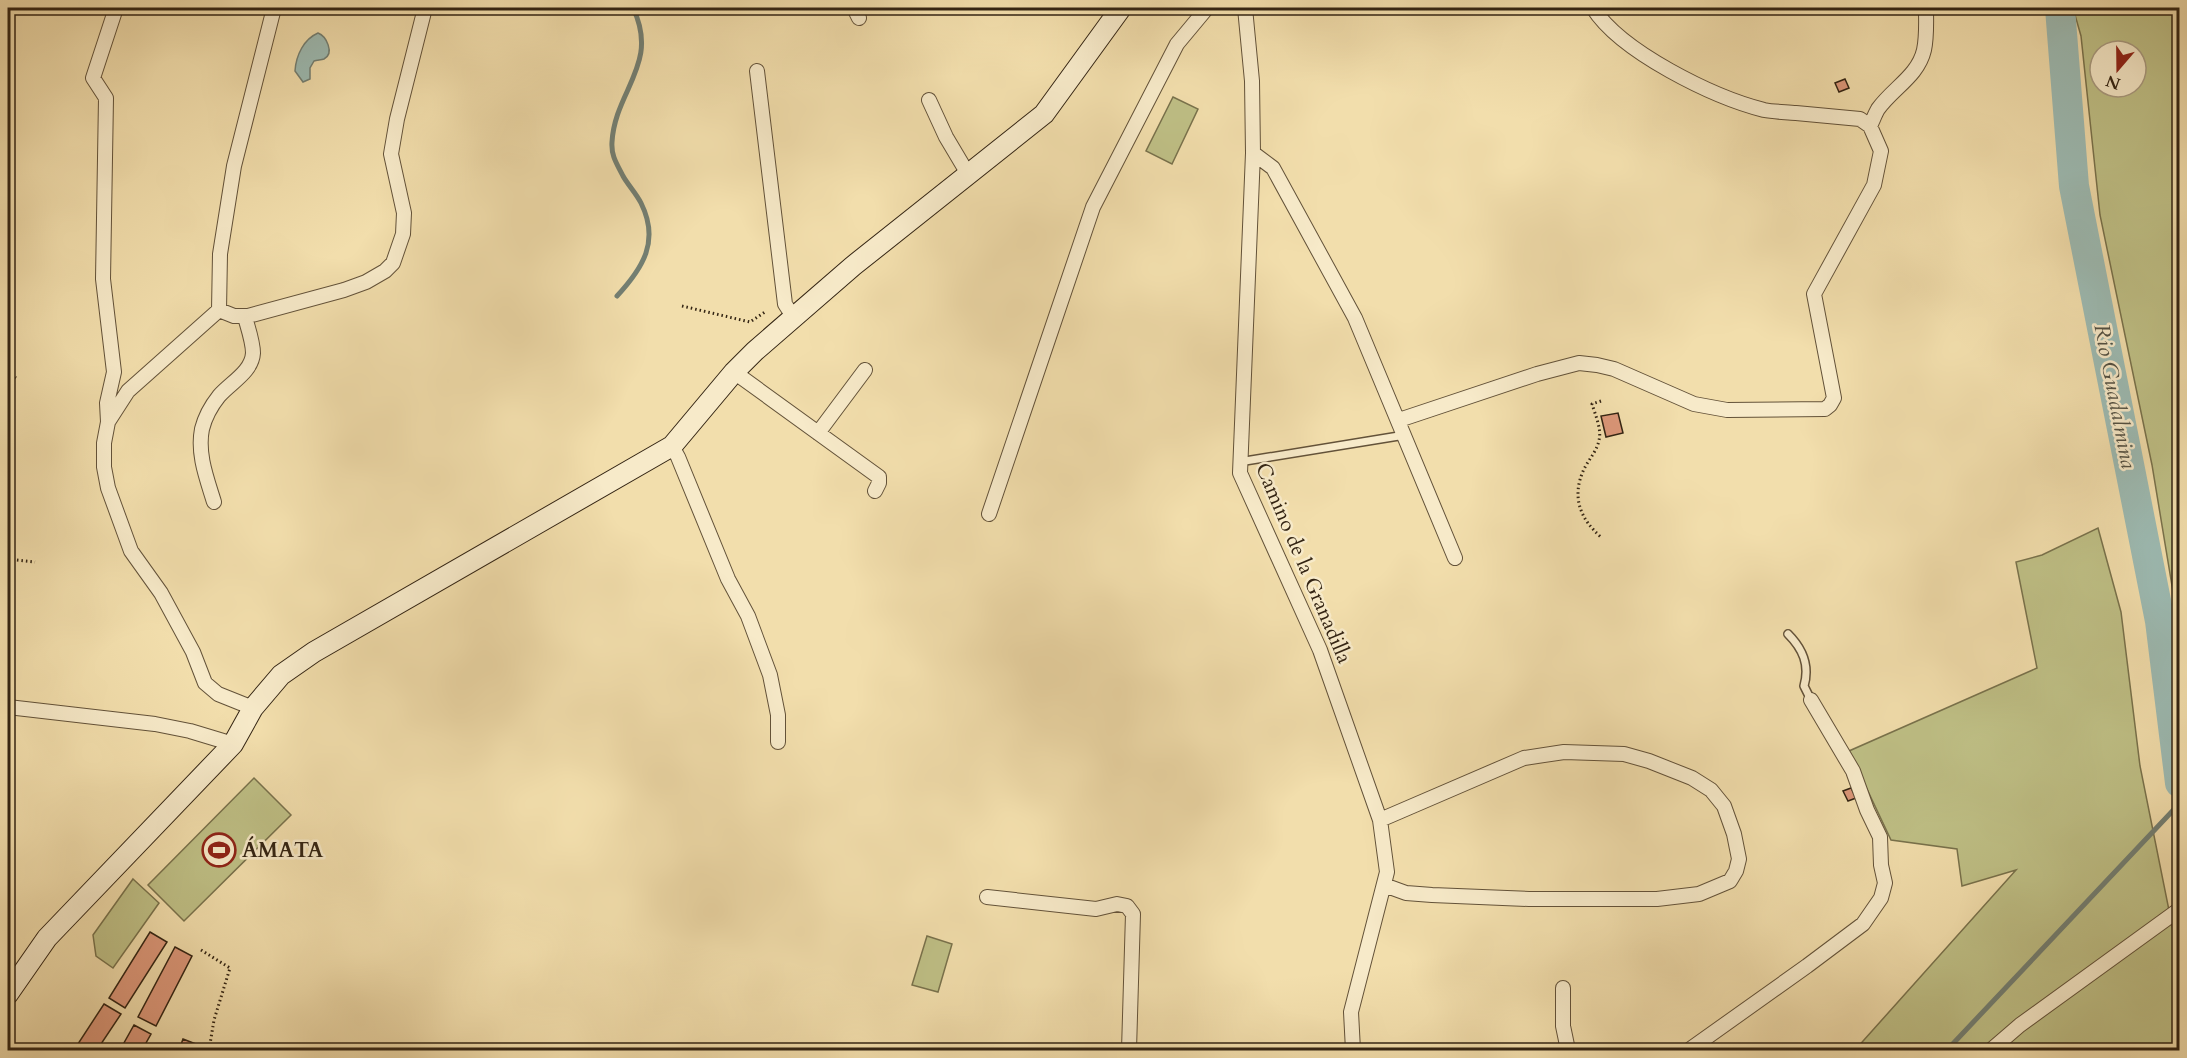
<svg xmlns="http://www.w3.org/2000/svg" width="2187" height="1058" font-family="Cardo,serif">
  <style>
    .grass { fill: #bfc086; stroke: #79724c; stroke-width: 1.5; fill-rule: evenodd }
    .water { fill: #9dbbb3; stroke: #737f73; stroke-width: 1.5 }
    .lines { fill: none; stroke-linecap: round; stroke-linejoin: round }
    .stream { stroke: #737f73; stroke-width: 5 }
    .river { stroke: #9dbbb3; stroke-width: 30 }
    .building { fill: #dc9779; stroke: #332413; stroke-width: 1.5 }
    .lane-casing { stroke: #635239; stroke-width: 10 }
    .street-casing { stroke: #635239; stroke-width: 16 }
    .secondary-casing { stroke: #332413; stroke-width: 22 }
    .path { stroke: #332413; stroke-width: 3; stroke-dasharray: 1.5 3; stroke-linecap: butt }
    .lane { stroke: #f7eac9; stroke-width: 7 }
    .street { stroke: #f7eac9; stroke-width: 14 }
    .secondary { stroke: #f7eac9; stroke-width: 20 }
    .labels { text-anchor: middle; stroke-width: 5; stroke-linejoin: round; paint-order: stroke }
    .street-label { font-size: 21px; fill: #332413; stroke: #f7eac9 }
    .poi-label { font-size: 21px; font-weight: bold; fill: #332413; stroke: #f7eac9; text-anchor: start }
    .water-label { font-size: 22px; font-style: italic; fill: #535143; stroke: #f7eac9 }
  </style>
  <rect width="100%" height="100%" fill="#f2deac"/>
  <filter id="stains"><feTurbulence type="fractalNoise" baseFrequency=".00333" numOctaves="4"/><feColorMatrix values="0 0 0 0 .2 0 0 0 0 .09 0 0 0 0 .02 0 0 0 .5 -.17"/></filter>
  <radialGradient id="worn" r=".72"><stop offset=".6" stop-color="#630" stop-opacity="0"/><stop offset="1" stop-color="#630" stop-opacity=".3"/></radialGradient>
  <!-- grass -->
  <path class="grass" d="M2073,8H2179V628L2152,465L2100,215L2081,36ZM2100,51H2136V87H2100Z
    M1173,97L1198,109L1172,164L1146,151Z
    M2098,528L2121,612L2140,766L2179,960V1050H1855L2016,870L1962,886L1957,849L1891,840L1849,751L2037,668L2016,562L2042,555Z
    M254,778L291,815L184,921L148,885Z
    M133,879L159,903L113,968L96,956L93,935Z
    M927,936L952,944L938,992L912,985Z"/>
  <!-- water -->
  <path class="water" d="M318,33C326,36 335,53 324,59C321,60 317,60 314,61L310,68V79L303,82L295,71C296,55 304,39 318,33Z"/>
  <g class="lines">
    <!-- stream -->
    <path class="stream" d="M617,296C643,268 660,241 641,203C636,193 628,185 623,176C617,164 611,156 612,142C615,90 660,64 633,8
      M1947,1050L2180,803"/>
    <!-- river -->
    <path class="river" d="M2060,8L2074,186L2160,621L2180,783"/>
  </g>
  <!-- building -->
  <path class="building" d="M1845,79L1849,88L1839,92L1835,83Z
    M1618,413L1623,433L1606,437L1601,416Z
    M1851,788L1856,798L1848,801L1843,791Z
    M150,932L167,942L125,1008L109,998Z
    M175,947L192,956L156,1026L138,1017Z
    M104,1004L121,1014L97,1050H74Z
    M134,1025L151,1034L142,1050H120Z
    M183,1039L201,1046L200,1050H179Z"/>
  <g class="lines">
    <!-- lane casing -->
    <g class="lane-casing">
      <path id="lane" d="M1239,462L1405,435
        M1788,634C1803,649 1810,665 1804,686L1811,700"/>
    </g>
    <!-- street casing -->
    <g class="street-casing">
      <path id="street" d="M854,8L859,18
        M1245,8L1252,81L1253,153L1240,473L1320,650L1380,820L1387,872L1351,1012L1353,1050
        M757,71L785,304L794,318
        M929,100L946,137L968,174
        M1870,126C1873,120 1875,114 1878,109C1893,88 1918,76 1924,50C1927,36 1926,22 1926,8
        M1253,153L1273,168L1355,318L1455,558
        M219,310L234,316H248L344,290L366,282L385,271L393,263L403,234L404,213L391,154L397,119L425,8
        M734,372L879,477V483L875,491
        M1399,420L1537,374L1579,363L1597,365L1614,369L1694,404L1727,410L1825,409L1830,405L1834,398L1814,294L1874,185L1881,151L1870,126L1860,119C1839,117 1818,115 1796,113C1786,112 1774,112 1764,110C1713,97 1621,52 1593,8
        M108,422L107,403L114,372L103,279L106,98L93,78L116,8
        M818,433L865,370
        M672,446L678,457L728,579L748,616L770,675L778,715V742
        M214,502C207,479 197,454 202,429C205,417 211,406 219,396C230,383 252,372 253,353C253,342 248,328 245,317
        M989,514L1093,207L1177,44L1207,8
        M8,707L155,724L190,731L233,744
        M253,708L218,694L205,683L193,652L161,593L131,551L108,488L104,467V443L108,422L128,391L219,310L220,254L234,166L274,8
        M1380,820L1524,758L1564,752L1624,754L1649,761L1692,778L1711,790L1724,806L1734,834L1739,859L1736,871L1730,881L1699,894L1657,899H1529L1432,895L1406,893L1384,885
        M987,897L1096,909L1117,904L1127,906L1133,914L1129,1050
        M1563,988V1026L1568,1050
        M1689,1050L1807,966L1863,924L1881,898L1885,883L1881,865L1880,837L1867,810L1853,771L1811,700
        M1991,1050L2020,1025L2180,909"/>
    </g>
    <!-- secondary casing -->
    <g class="secondary-casing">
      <path id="secondary" d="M8,994L47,938L233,744L253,708L281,675L314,652L672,446L734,372L755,351L853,266L1044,114L1121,8"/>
    </g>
    <!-- path -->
    <path class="path" d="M682,306L750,322L765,312
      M8,372L16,378
      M1601,401L1592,404C1595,414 1602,430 1599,440C1597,451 1589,459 1584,469C1571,497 1580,519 1602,538
      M8,559L35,562
      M201,950L230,968L214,1020L209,1050"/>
    <!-- lane -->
    <use href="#lane" class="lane"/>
    <!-- street -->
    <use href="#street" class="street"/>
    <!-- secondary -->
    <use href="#secondary" class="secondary"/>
  </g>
  <!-- icons -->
  <defs>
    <g id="stadium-ring" transform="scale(1.725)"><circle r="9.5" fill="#f7eac9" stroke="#8f2418" stroke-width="1.5"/><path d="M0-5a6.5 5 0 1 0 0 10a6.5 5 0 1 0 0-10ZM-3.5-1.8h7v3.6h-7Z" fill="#8f2418"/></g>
  </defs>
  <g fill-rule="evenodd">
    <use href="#stadium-ring" x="219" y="850"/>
  </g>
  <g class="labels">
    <!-- street labels -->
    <g class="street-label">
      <text transform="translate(1304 563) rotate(67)" y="7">Camino de la Granadilla</text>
    </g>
    <!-- poi labels -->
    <g class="poi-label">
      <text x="242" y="857">ÁMATA</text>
    </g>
    <!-- water labels -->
    <g class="water-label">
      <text transform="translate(2116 396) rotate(79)" y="8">Rio Guadalmina</text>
    </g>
  </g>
  <!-- margin -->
  <rect width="2187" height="1058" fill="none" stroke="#f2deac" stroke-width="30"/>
  <rect x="9" y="9" width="2169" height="1040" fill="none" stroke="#332413" stroke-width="3"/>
  <rect x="15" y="15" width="2157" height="1028" fill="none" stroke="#332413" stroke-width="1.5"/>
  <!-- north arrow -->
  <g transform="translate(2118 69) rotate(200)"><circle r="28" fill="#f7eac9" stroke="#a99b80" stroke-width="1.5"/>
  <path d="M0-4.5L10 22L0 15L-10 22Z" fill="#8f2418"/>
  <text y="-9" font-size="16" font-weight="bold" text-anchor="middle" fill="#332413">N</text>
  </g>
  <rect width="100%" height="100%" filter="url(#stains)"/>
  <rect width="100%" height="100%" fill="url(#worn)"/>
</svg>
